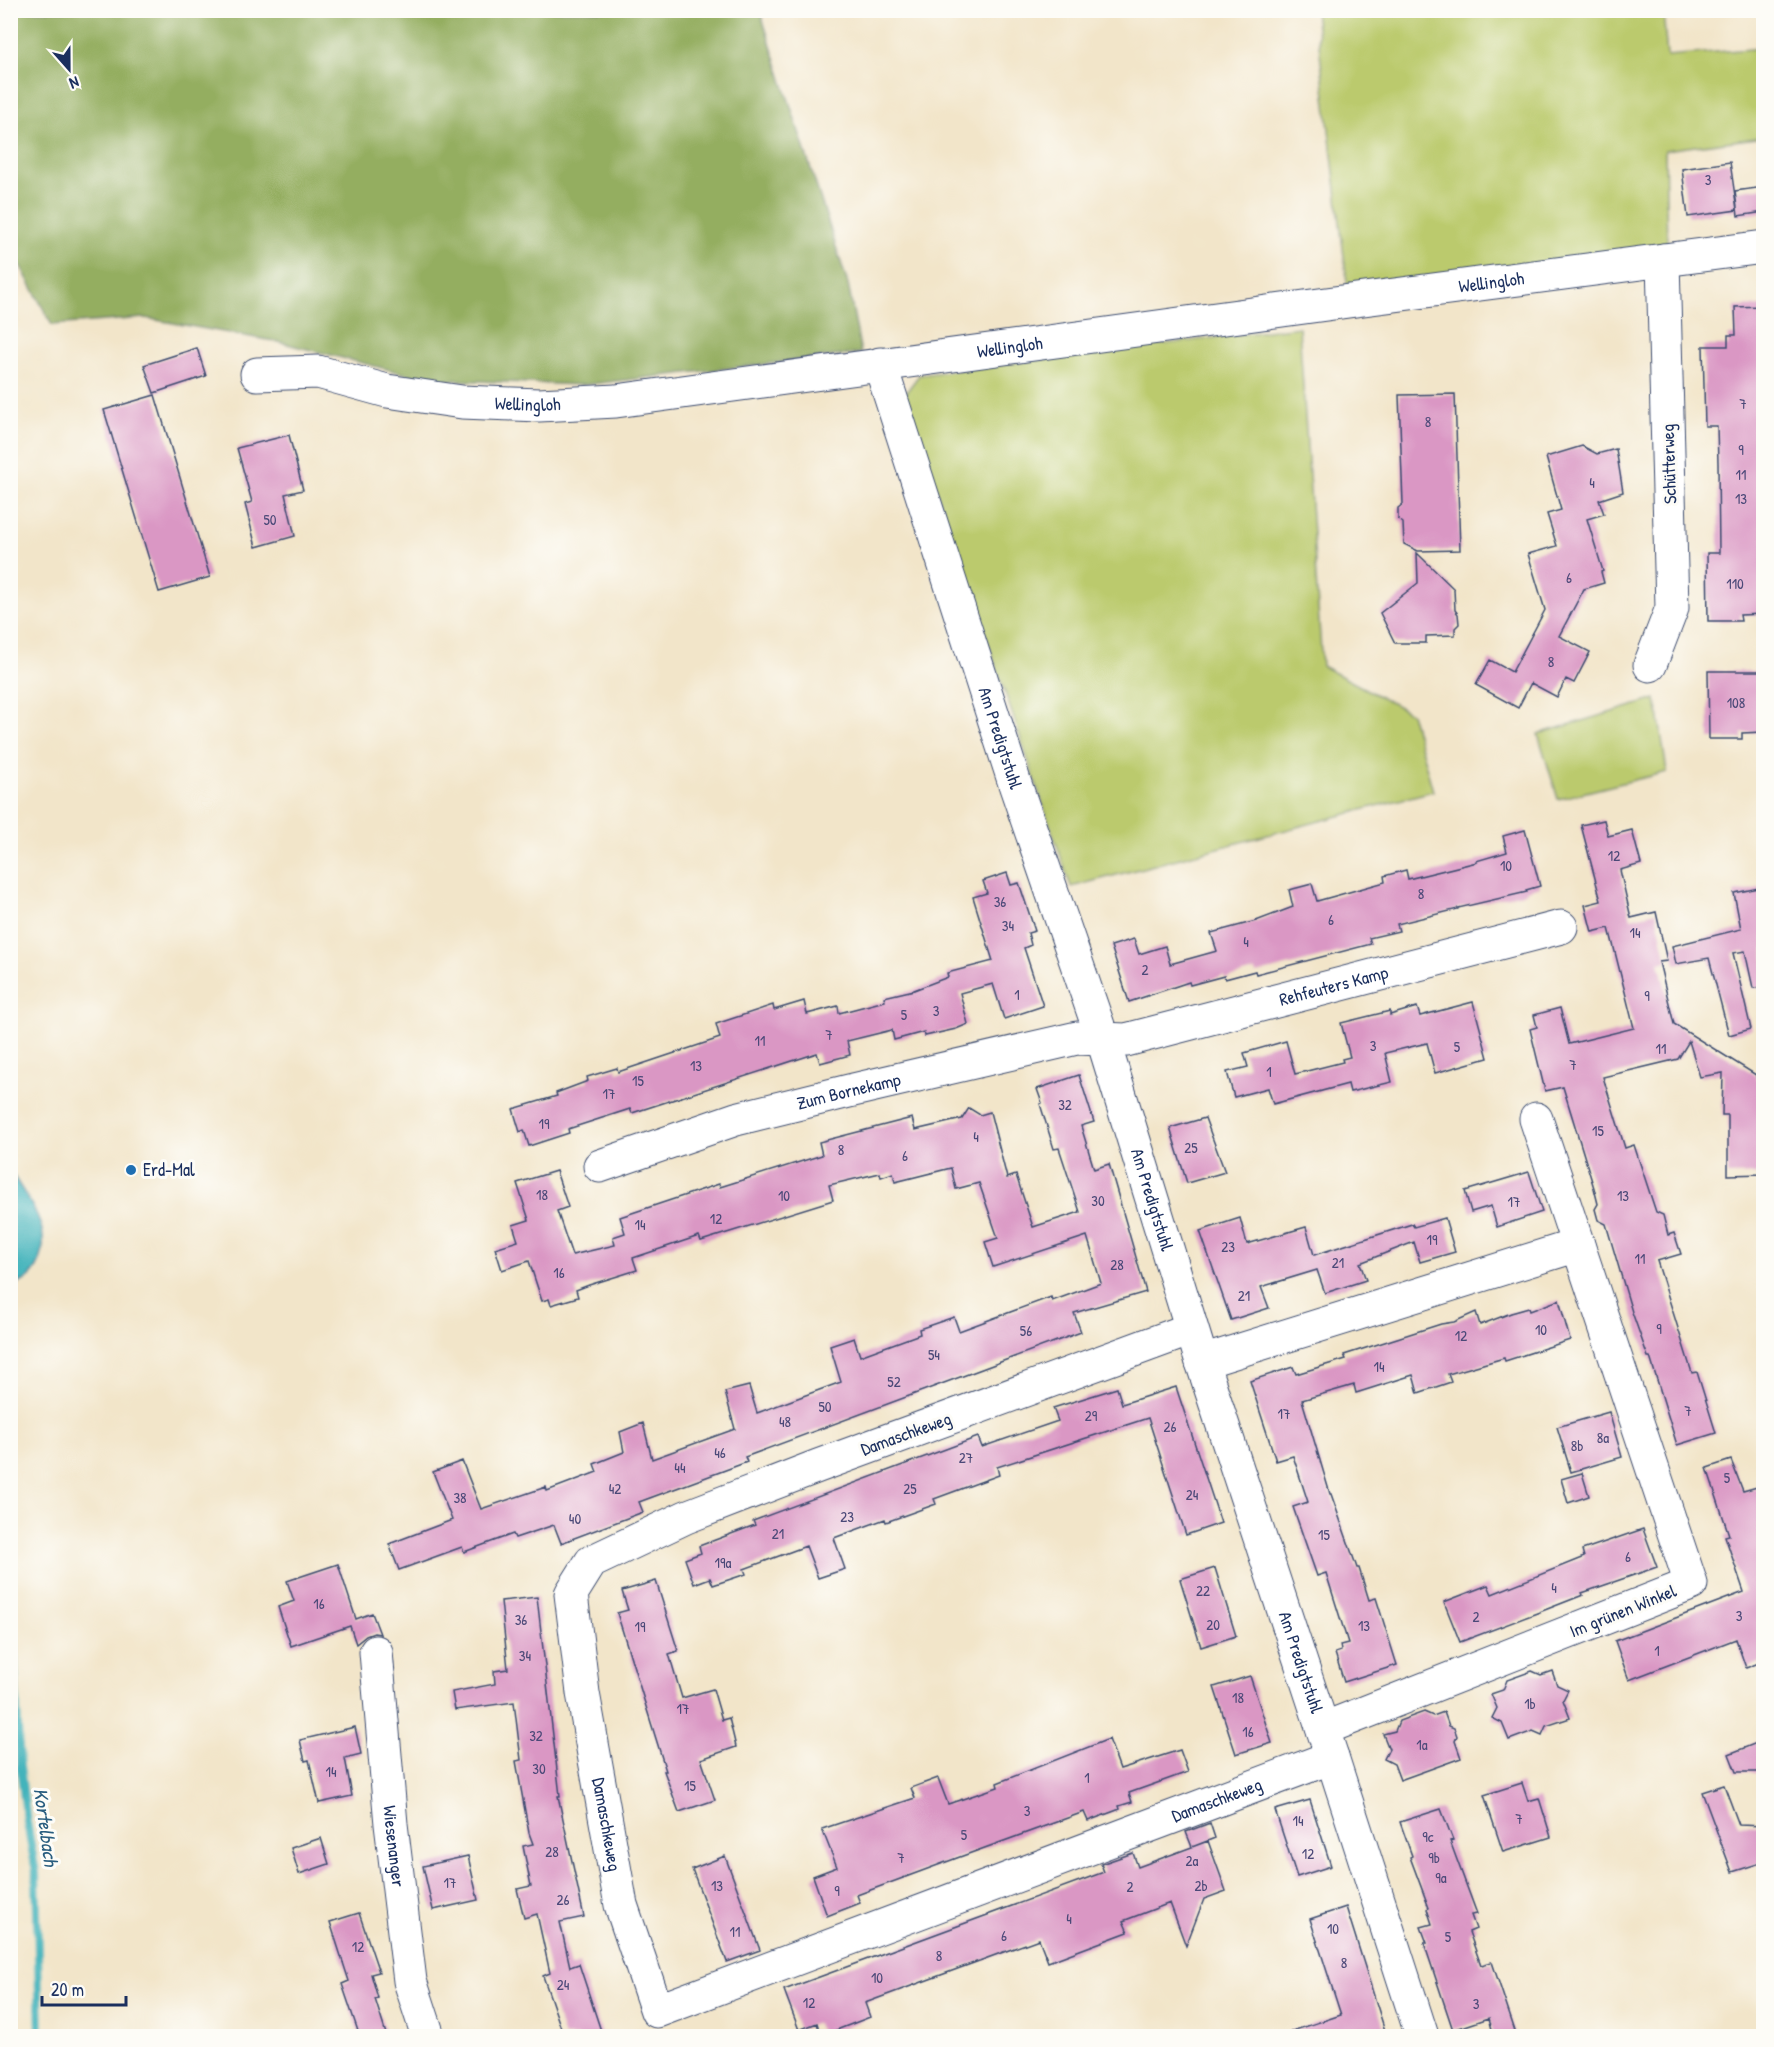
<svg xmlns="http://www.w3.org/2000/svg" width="1774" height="2047" font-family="'Patrick Hand',sans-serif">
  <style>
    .green { fill: #bbca6d; stroke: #6b7c66; stroke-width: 1.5 }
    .forest { fill: #94ae60; stroke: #586e5f; stroke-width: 1.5 }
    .water { fill: #43b3bb; stroke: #2f718c; stroke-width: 1.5 }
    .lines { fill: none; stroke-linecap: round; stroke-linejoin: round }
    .stream { stroke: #43b3bb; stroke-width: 8 }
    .building { fill: #da97c4 }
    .minor-casing { stroke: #3b4a6e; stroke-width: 35 }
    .minor { stroke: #fff; stroke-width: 33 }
    .poi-dot { fill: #1f6fb2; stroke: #fdfcf7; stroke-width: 2 }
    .labels { text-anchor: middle; stroke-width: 6; stroke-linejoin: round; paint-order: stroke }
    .number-label { font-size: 15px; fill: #4b4978 }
    .street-label { font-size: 18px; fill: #1b2f5e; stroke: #fdfcf7 }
    .poi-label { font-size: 18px; fill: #1b2f5e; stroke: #fdfcf7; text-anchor: start }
    .water-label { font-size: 20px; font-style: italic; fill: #295d7f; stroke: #fdfcf7 }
  </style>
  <rect width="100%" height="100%" fill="#fdfcf7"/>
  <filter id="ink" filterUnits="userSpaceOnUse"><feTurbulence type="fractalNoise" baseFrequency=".0167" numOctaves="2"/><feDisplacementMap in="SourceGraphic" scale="12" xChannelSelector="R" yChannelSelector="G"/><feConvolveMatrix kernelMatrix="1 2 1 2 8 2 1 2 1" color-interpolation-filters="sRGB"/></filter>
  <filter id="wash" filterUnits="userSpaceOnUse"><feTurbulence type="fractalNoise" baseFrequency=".008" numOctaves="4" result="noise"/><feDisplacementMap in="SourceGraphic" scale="24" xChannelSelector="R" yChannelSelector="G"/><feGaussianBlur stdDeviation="1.35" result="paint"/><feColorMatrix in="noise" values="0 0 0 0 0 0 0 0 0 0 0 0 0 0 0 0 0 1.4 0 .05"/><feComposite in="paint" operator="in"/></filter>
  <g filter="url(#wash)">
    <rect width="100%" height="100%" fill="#f2e5c9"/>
    <!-- green -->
    <path class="green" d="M1315,11H1663L1667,56L1763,48V137L1665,150L1667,248L1348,291Z
      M1299,327L1322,666L1411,713L1433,791L1071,887L904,395L919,375Z
      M1656,699L1667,772L1558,799L1538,734Z"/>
    <!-- forest -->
    <path class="forest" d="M11,11H760L848,284L861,353L582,385L426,379L279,342L145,318L52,325L11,248Z"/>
    <!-- water -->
    <path class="water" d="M11,1172C19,1185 29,1199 36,1213C50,1241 44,1278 11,1286Z"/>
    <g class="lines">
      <!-- stream -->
      <path class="stream" d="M10,1623L13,1635L20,1766L27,1822L36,1872L40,2036"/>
    </g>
    <g id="blocks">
      <!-- building -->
      <path class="building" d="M1730,162L1737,210L1688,217L1682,169Z
        M1764,187V212L1738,216L1735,191Z
        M1763,306L1764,614L1740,615L1741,621H1708L1707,553H1719L1718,463L1717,426H1705L1703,346H1728V335H1736L1735,307Z
        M197,348L206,376L154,393L144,365Z
        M1455,394L1460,550L1418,551L1404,544L1403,523L1398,519V508L1403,504L1399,395Z
        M155,395L210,577L159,592L104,410Z
        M289,435L303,490L285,494L295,536L256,547L245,504L252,502L237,448Z
        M1582,446L1597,454L1616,449L1623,492L1599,500L1604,514L1587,519L1603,571L1601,572L1604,583L1584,589L1559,636L1590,652L1574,683L1566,679L1557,697L1531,683L1518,708L1476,685L1490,660L1512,672L1545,610L1528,554L1557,546L1547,514L1561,510L1546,457Z
        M1417,553L1454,589L1455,610L1458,614L1459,624L1455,628V635L1426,636V643H1395L1380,613L1418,583Z
        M1708,671H1764V732L1742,733V739H1709Z
        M1604,820L1608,836L1632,830L1641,864L1620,870L1631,918L1656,912L1667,961L1659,962L1674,1024L1756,1075L1757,1080H1764V1174L1728,1175V1115H1722L1723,1073L1700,1077L1689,1041L1678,1059L1603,1077L1625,1148L1634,1145L1656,1212L1663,1215L1668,1235L1674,1233L1681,1254L1657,1261L1692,1373L1697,1372L1716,1433L1677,1445L1650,1357H1648L1632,1312L1606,1224L1598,1220L1595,1209L1598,1204L1594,1188L1563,1087L1545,1091L1530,1029L1537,1027L1534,1015L1560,1008L1569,1044L1634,1028L1609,928L1592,932L1585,905L1601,901L1581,825Z
        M1525,830L1540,886L1526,890L1527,892L1458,908V909L1397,924L1399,931L1369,938L1371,944L1256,974L1255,971L1225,979L1224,976L1190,985L1189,982L1129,1002L1111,946L1134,939L1139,954L1165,946L1170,964L1217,951L1211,933L1256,921L1293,907L1289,890L1312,884L1317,901L1385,882L1384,876L1406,870L1408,879L1477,862L1476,861L1507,852L1503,836Z
        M1007,873L1011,885L1019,883L1035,931L1028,933L1031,945L1024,948L1043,1006L1004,1019L993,984L960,993L968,1024L956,1029L925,1036L924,1032L894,1040L892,1030L847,1041L850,1055L820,1063L817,1053L632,1113L630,1109L568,1129L569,1133L529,1146L524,1130L520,1132L513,1109L557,1096L556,1093L588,1081L587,1077L617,1068L618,1072L720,1038L716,1024L773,1005L774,1010L804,1001L807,1014L838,1006L839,1013L885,1001L884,997L914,990L948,977L947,973L993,961L973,897L987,893L983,881Z
        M1764,887V987L1753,988L1745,951L1733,953L1751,1029L1729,1035L1709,958L1676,964L1672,946L1741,929L1734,893Z
        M1473,1002L1488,1058L1435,1073L1427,1043L1385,1053L1392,1082L1350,1092L1348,1084L1273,1104L1268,1088L1234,1097L1227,1072L1248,1067L1244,1053L1286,1041L1295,1074L1343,1062L1342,1059L1350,1057L1341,1023L1390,1011V1015L1417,1007L1420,1016Z
        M1079,1075L1094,1122L1081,1126L1094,1169L1109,1164L1146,1292L1074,1313L1081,1332L745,1457L747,1462L639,1502L643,1512L561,1543L554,1525L515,1538L513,1534L464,1552L462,1547L399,1570L389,1544L452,1520L433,1472L462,1461L481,1509L546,1487L547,1491L597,1472L594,1464L624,1452L620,1432L643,1423L652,1459L735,1429L725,1392L749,1386L757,1413L841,1382L830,1346L854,1338L860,1356L920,1334L919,1329L954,1317L959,1331L1051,1297L1052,1301L1101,1283L1087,1236L993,1267L985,1242L998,1238L979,1183L956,1189L951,1168L895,1182L893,1173L881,1177L880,1173L829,1185L833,1200L701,1241L699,1236L633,1258L637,1270L589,1285L576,1290L578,1297L551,1305L549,1299L542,1301L529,1261L502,1270L495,1248L518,1241L513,1225L529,1220L517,1183L556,1171L568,1207L557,1211L572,1255L615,1245L613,1237L625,1233L620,1217L719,1184L720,1187L822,1155L819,1142L912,1118L915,1130L962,1119L969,1108L980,1115L990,1112L1007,1178L1016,1175L1033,1227L1080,1212L1059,1148L1054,1149L1040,1104L1042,1103L1037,1089Z
        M1205,1118L1225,1172L1187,1183L1170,1128Z
        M1529,1172L1542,1212L1497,1227L1491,1206L1471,1212L1465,1191Z
        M1240,1218L1247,1244L1306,1227L1314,1255L1412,1224L1414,1227L1445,1218L1455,1252L1420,1262L1414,1242L1360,1263L1366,1280L1325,1293L1317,1270L1261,1287L1269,1308L1231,1320L1200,1231Z
        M1559,1300L1570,1340L1505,1361L1504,1358L1448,1374L1451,1382L1418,1393L1413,1375L1356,1393L1354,1385L1302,1400L1330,1494H1331L1357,1568H1359L1369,1600L1376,1598L1397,1665L1344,1682L1335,1653L1341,1651L1340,1645L1348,1643L1326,1573L1317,1576L1293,1507L1308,1502L1293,1456L1276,1461L1250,1381L1293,1367L1296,1374L1346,1359L1344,1355L1441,1324L1454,1322L1476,1312L1480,1325L1511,1313L1529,1308L1530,1311Z
        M1176,1387L1221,1523L1186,1535L1148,1418L997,1467L999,1475L934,1499L936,1504L886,1522L885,1519L834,1538L845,1569L818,1578L806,1546L744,1569L746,1574L713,1585L710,1578L694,1584L685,1559L701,1553L699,1546L755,1525L753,1521L978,1437L982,1447L1058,1421L1053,1408L1117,1388L1122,1404Z
        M1609,1412L1622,1457L1571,1472L1557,1427Z
        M1731,1460L1743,1491L1764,1485V1637L1760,1638L1757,1631L1764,1648V1661L1746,1668L1736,1639L1629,1680L1615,1641L1744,1592L1725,1536L1729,1535L1707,1468Z
        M1582,1473L1589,1496L1568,1503L1561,1479Z
        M1643,1529L1657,1567L1582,1593L1583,1595L1537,1613L1460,1642L1444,1602L1488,1585L1492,1594L1584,1557L1582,1550Z
        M338,1564L356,1619L372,1613L380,1634L374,1633L366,1636L356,1644L350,1626L291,1646L278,1607L294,1601L287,1581Z
        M1215,1568L1236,1636L1201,1647L1180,1579Z
        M656,1581L678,1651L669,1654L682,1698L713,1689L722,1720L729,1718L736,1747L701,1759L715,1800L679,1812L664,1771H666L617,1613L628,1610L622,1591Z
        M537,1597L560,1796H558L584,1917L560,1922L570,1967L579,1964L603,2037H564L543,1976L550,1973L537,1914L524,1918L517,1889L531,1886L523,1846L533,1844L529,1833L516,1761L521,1760L514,1702L455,1710L452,1692L495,1684L494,1671L508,1669L501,1601Z
        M1532,1671L1541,1675L1552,1671L1557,1685L1568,1690L1563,1700L1570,1718L1546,1726L1542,1735L1533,1731L1509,1740L1502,1723L1492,1718L1497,1708L1491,1694L1503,1690L1507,1680Z
        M1250,1676L1272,1743L1236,1754L1214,1687Z
        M1424,1712L1433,1716L1444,1712L1449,1726L1454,1728L1457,1736L1455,1741L1461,1758L1400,1780L1394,1764L1384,1759L1389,1749L1383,1734L1395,1731L1399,1721Z
        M355,1727L361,1754L345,1758L352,1796L319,1803L309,1760L305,1761L300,1740Z
        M1109,1739L1120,1769L1180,1750L1188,1772L1129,1793L1132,1802L1119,1806L1120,1809L1088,1821L1084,1812L957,1858L857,1895L860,1903L827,1916L813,1876L837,1867L822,1829L915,1798L911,1788L938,1778L948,1804L998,1787L997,1783Z
        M1764,1740V1772H1736L1729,1754Z
        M1522,1783L1528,1801L1539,1798L1551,1837L1503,1852L1484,1795Z
        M1724,1785L1739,1825L1764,1826V1862L1732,1872L1702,1792Z
        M1310,1800L1331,1866L1297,1877L1275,1810Z
        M1441,1809L1453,1840L1450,1841L1477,1914L1471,1915L1476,1929L1469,1932L1481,1965L1492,1962L1517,2037H1494L1489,2018L1453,2030L1424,1943H1427L1421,1927L1432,1924L1427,1909L1429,1908L1410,1857L1412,1856L1400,1822Z
        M1210,1823L1215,1838L1192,1847L1186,1832Z
        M321,1838L329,1864L299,1874L291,1848Z
        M1208,1841L1226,1891L1204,1899L1186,1946L1170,1903L1123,1921L1128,1932L1048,1962L1039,1939L865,2003L870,2017L821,2036L817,2023L799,2030L784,1990L1104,1872L1101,1864L1133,1853L1138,1867Z
        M468,1856L478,1900L433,1910L423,1866Z
        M725,1856L760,1950L727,1962L692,1869Z
        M1346,1907L1387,2037H1290L1289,2032L1341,2015L1310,1919Z
        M359,1913L379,1972L371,1974L378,1998L375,1999L387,2037H360L342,1984L349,1981L330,1922Z"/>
    </g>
  </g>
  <g filter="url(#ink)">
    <use href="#blocks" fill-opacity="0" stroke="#3b4a6e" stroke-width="1.5"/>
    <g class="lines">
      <!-- minor casing -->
      <g class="minor-casing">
        <g id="minor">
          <path id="s1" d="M880,364L1016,787L1103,1040L1202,1362L1332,1757L1422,2036"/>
          <path id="s2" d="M257,374L318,372L387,391L462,402L539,405L616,401L1356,300L1764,247"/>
          <path d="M1650,665L1672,608L1663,260"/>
          <path d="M1536,1119L1578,1245"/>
          <path id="s3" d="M600,1166L736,1119L849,1091L1077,1038L1126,1040L1561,927"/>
          <path id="s4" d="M1191,1329L818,1466L686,1517L591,1562L571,1594L583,1693L621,1905L657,2011L1332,1757"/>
          <path d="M1202,1362L1578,1245L1691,1584L1323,1729"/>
          <path id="s5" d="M376,1652L391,1824L410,1981L428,2036"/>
        </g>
      </g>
      <!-- minor -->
      <use href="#minor" class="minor"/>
    </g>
  </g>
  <!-- markers -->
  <circle class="poi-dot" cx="131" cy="1170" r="6"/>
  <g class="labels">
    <!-- number labels -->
    <g class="number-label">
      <text x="1708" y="185">3</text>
      <text x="1743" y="409">7</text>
      <text x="1428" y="427">8</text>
      <text x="1741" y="455">9</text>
      <text x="1741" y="480">11</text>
      <text x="1592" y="488">4</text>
      <text x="1741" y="504">13</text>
      <text x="270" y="525">50</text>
      <text x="1569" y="583">6</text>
      <text x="1735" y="589">110</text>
      <text x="1551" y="667">8</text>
      <text x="1736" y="708">108</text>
      <text x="1614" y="861">12</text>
      <text x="1506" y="871">10</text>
      <text x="1421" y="899">8</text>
      <text x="1000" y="907">36</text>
      <text x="1331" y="925">6</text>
      <text x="1008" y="931">34</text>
      <text x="1635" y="938">14</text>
      <text x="1246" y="947">4</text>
      <text x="1145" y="975">2</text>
      <text x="1017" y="1000">1</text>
      <text x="1647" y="1001">9</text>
      <text x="936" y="1016">3</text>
      <text x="904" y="1020">5</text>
      <text x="829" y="1040">7</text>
      <text x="760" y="1046">11</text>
      <text x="1373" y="1051">3</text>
      <text x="1457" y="1052">5</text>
      <text x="1661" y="1054">11</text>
      <text x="1573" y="1070">7</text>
      <text x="696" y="1071">13</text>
      <text x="1269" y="1077">1</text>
      <text x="638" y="1086">15</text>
      <text x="609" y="1099">17</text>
      <text x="1065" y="1110">32</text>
      <text x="544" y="1129">19</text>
      <text x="1598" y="1136">15</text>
      <text x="976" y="1142">4</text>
      <text x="1191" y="1153">25</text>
      <text x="841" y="1155">8</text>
      <text x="905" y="1161">6</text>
      <text x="542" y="1200">18</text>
      <text x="784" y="1201">10</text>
      <text x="1623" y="1201">13</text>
      <text x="1098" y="1206">30</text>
      <text x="1514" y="1207">17</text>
      <text x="716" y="1224">12</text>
      <text x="640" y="1230">14</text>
      <text x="1432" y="1245">19</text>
      <text x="1228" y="1252">23</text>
      <text x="1640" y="1264">11</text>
      <text x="1338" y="1268">21</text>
      <text x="1117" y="1270">28</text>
      <text x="559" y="1278">16</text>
      <text x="1244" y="1301">21</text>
      <text x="1659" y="1334">9</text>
      <text x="1541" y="1335">10</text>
      <text x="1026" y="1336">56</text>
      <text x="1461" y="1341">12</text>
      <text x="934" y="1360">54</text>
      <text x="1379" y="1372">14</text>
      <text x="894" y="1387">52</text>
      <text x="825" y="1412">50</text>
      <text x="1688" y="1416">7</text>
      <text x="1284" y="1419">17</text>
      <text x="1091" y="1421">29</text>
      <text x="785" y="1427">48</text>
      <text x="1170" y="1432">26</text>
      <text x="1603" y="1443">8a</text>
      <text x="1577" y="1451">8b</text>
      <text x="720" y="1458">46</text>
      <text x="966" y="1463">27</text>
      <text x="680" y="1473">44</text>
      <text x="1727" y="1483">5</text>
      <text x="615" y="1494">42</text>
      <text x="910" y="1494">25</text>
      <text x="1192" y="1500">24</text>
      <text x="460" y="1503">38</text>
      <text x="847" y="1522">23</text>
      <text x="575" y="1524">40</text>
      <text x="778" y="1539">21</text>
      <text x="1324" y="1540">15</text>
      <text x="1628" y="1562">6</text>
      <text x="723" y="1568">19a</text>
      <text x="1554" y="1593">4</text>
      <text x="1203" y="1596">22</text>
      <text x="319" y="1609">16</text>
      <text x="1739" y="1621">3</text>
      <text x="1476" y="1622">2</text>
      <text x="521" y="1625">36</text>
      <text x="1213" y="1630">20</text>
      <text x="1364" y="1631">13</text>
      <text x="640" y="1632">19</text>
      <text x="1657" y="1656">1</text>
      <text x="525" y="1661">34</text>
      <text x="1238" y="1703">18</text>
      <text x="1530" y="1709">1b</text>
      <text x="683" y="1714">17</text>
      <text x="1248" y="1737">16</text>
      <text x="536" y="1741">32</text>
      <text x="1422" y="1750">1a</text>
      <text x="539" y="1774">30</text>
      <text x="331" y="1777">14</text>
      <text x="1087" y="1783">1</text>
      <text x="690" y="1791">15</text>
      <text x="1027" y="1816">3</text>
      <text x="1519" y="1824">7</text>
      <text x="1298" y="1826">14</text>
      <text x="964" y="1840">5</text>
      <text x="1428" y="1842">9c</text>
      <text x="552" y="1857">28</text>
      <text x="1308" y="1859">12</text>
      <text x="901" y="1863">7</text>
      <text x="1434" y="1863">9b</text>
      <text x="1192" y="1866">2a</text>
      <text x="1441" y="1883">9a</text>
      <text x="450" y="1888">17</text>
      <text x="717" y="1891">13</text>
      <text x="1201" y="1891">2b</text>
      <text x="1130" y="1892">2</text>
      <text x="837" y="1896">9</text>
      <text x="563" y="1905">26</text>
      <text x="1069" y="1924">4</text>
      <text x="1333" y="1934">10</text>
      <text x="735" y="1937">11</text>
      <text x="1004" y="1941">6</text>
      <text x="1448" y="1942">5</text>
      <text x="358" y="1952">12</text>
      <text x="939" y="1961">8</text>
      <text x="1344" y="1968">8</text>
      <text x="877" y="1983">10</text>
      <text x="563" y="1990">24</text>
      <text x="809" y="2008">12</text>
      <text x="1476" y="2009">3</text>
    </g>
    <!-- street labels -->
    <g class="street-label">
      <text dy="6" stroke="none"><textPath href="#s2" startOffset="1246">Wellingloh</textPath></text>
      <text dy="6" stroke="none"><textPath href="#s2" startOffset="760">Wellingloh</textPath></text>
      <text dy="6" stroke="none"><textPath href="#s2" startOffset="274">Wellingloh</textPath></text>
      <text transform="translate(1669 464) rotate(-92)" y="6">Schütterweg</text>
      <text dy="6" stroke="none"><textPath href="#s1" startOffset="393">Am Predigtstuhl</textPath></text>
      <text dy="6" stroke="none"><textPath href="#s3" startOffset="758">Rehfeuters Kamp</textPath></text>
      <text dy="6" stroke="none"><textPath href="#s3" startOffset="260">Zum Bornekamp</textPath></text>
      <text dy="6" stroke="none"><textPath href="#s1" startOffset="879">Am Predigtstuhl</textPath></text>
      <text transform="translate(906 1434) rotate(-20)" y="6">Damaschkeweg</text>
      <text transform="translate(1623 1611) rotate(-22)" y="6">Im grünen Winkel</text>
      <text dy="6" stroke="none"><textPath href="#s1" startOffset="1365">Am Predigtstuhl</textPath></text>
      <text dy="6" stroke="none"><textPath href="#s4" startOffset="1707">Damaschkeweg</textPath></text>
      <text dy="6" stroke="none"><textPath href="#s4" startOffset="915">Damaschkeweg</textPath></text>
      <text dy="6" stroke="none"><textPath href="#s5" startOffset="195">Wiesenanger</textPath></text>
    </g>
    <!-- poi labels -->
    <g class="poi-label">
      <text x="143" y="1176">Erd-Mal</text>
    </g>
    <!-- water labels -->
    <g class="water-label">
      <text transform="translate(46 1827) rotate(82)" y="7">Kortelbach</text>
    </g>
  </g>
  <!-- margin -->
  <rect width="1774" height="2047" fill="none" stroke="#fdfcf7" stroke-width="36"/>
  <!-- north arrow -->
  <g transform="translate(69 69) rotate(159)" stroke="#fdfcf7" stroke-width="4.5" paint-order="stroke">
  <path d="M0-4.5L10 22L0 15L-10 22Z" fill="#1b2f5e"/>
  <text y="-9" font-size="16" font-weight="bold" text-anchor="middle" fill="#1b2f5e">N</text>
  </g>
  <!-- scale -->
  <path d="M42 1996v9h84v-9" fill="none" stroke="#1b2f5e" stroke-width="3"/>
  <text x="51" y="1996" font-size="18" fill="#1b2f5e" stroke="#fdfcf7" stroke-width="4.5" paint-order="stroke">20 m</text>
</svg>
